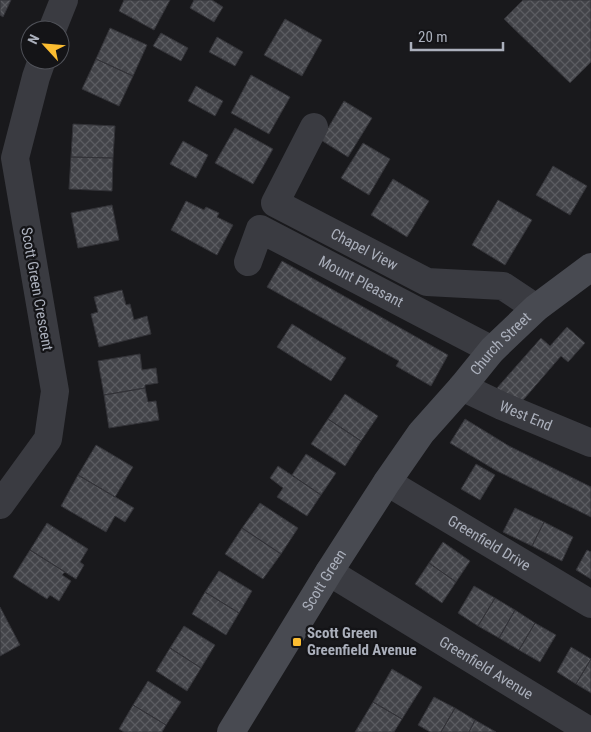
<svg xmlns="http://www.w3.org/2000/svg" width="591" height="732" font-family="'Roboto Condensed',sans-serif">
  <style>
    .building { fill: url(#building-cross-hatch); stroke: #333338 }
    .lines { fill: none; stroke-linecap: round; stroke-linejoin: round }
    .street { stroke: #3a3b41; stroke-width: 28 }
    .secondary { stroke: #484a51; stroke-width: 28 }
    .poi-dot { fill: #fcbd31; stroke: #141417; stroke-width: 2 }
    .labels { text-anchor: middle; stroke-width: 4.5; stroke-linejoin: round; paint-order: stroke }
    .street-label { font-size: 15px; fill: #abb0bc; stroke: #141417 }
    .poi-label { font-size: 15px; font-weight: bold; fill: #abb0bc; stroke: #141417; text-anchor: start }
  </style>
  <defs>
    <pattern id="building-cross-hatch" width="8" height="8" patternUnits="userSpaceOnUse" patternTransform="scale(1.25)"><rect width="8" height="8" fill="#434449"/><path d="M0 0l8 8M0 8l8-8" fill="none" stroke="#5b5c61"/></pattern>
  </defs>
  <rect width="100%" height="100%" fill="#19191c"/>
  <!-- building -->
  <path class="building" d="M0,0H11L3,17L0,15Z
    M124,0H170L154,30L119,11Z
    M194,0H212L223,7L214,22L190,8Z
    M523,0H591V62L570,83L504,19Z
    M285,19L322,40L302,76L264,55Z
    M110,28L147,45L133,76L96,59Z
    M161,33L188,48L181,61L153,46Z
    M217,37L243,52L235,66L209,52Z
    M96,59L133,76L119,106L82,89Z
    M251,75L290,97L269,134L231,113Z
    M196,86L223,101L215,116L188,101Z
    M344,101L372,118L348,157L321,140Z
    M73,124L115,126L113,158L71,157Z
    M235,128L273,149L253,184L215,163Z
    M183,141L208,155L196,178L170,164Z
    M363,143L390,159L369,195L341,178Z
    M71,157L113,158L112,191L69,189Z
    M553,166L587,186L570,215L536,195Z
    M393,179L429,201L407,237L371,215Z
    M498,200L532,220L505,265L472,245Z
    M186,201L204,210L206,207L219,213L217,217L233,225L217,255L171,230Z
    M112,205L119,240L78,248L71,213Z
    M282,261L448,355L431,386L396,366L399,361L267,287Z
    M122,290L126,305L130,304L134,320L147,316L151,334L99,347L91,314L98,312L94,297Z
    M292,324L346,358L331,381L277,347Z
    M567,327L585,343L568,362L561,356L518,406L497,388L541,338L550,346Z
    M140,354L142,370L156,368L158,383L145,385V388L104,395L98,361Z
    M145,388L148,402L156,401L159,420L109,428L104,395Z
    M345,394L378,416L361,441L328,419Z
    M328,419L361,441L345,466L311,444Z
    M465,419L509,446L591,487V517L497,471L450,443Z
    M96,445L133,467L115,497L78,475Z
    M306,454L336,473L321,495L292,475Z
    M476,464L495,475L480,500L461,489Z
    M278,466L321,495L307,516L277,497L283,488L270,478Z
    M78,475L134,508L125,522L115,516L106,532L61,506Z
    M260,503L298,528L281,554L242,528Z
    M515,508L544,522L532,546L503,532Z
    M544,522L573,537L562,561L532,546Z
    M47,523L88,549L80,562L84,565L76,579L30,550Z
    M242,528L281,554L263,579L225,554Z
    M443,542L470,561L456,582L429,563Z
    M30,550L65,572L62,575L71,581L59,601L50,595L47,599L13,577Z
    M587,550L591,552V579L576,570Z
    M429,563L456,582L442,603L415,584Z
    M219,571L252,591L239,613L205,592Z
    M474,586L495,598L478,626L458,613Z
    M205,592L239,613L226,635L192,614Z
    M495,598L515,610L499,638L478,626Z
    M0,607L20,645L0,656Z
    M515,610L535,623L519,650L499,638Z
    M535,623L556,635L540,662L519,650Z
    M184,626L215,645L201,668L170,648Z
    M571,647L591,659L576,684L557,672Z
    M170,648L201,668L187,691L156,671Z
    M591,659V693L576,684Z
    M392,669L422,687L402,719L373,702Z
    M148,681L181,702L166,725L133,705Z
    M434,697L455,708L441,732H430L418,725Z
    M373,702L402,719L394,732H355Z
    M133,705L166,725L162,732H124L119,729Z
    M455,708L475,720L469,732H441Z
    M475,720L496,732H469Z"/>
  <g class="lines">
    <!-- street -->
    <g class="street">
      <path d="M52,30L64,0"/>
      <path id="s1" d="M314,127L275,203L427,282L503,286L536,308"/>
      <path id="s2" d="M248,262L260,229L492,350"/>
      <path id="s3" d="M462,387L502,406L591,443"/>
      <path id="s4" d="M387,482L591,604"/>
      <path d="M0,505L48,439L55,391L15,158L36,77L42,60"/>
      <path id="s5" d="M329,572L591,732"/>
    </g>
    <!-- secondary -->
    <path class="secondary" id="s6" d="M231,732L329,572L387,482L421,433L462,387L492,350L536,308L591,267"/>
  </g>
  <!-- markers -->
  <rect class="poi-dot" x="292" y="637" width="10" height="10" rx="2.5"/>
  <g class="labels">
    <!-- street labels -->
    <g class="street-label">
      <text dy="5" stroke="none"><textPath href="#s1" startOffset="186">Chapel View</textPath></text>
      <text dy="5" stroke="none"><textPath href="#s2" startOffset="149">Mount Pleasant</textPath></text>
      <text transform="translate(37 289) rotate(80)" y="5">Scott Green Crescent</text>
      <text dy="5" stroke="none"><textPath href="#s6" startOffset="474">Church Street</textPath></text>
      <text dy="5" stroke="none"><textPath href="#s3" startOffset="70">West End</textPath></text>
      <text dy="5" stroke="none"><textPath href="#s4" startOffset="119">Greenfield Drive</textPath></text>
      <text dy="5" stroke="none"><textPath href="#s6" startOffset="178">Scott Green</textPath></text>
      <text dy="5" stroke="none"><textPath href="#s5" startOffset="184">Greenfield Avenue</textPath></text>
    </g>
    <!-- poi labels -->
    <g class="poi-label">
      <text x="307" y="638">Scott Green<tspan x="307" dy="17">Greenfield Avenue</tspan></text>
    </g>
  </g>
  <!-- north arrow -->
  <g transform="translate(45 45) rotate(296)"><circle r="24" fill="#141417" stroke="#505259"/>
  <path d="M0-4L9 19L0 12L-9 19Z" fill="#fcbd31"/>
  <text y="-8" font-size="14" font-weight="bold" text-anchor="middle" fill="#abb0bc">N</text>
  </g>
  <!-- scale -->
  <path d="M411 42v8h92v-8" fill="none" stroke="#abb0bc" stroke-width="2.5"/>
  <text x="418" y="42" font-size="15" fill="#abb0bc" stroke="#141417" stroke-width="4" paint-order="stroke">20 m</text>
</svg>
